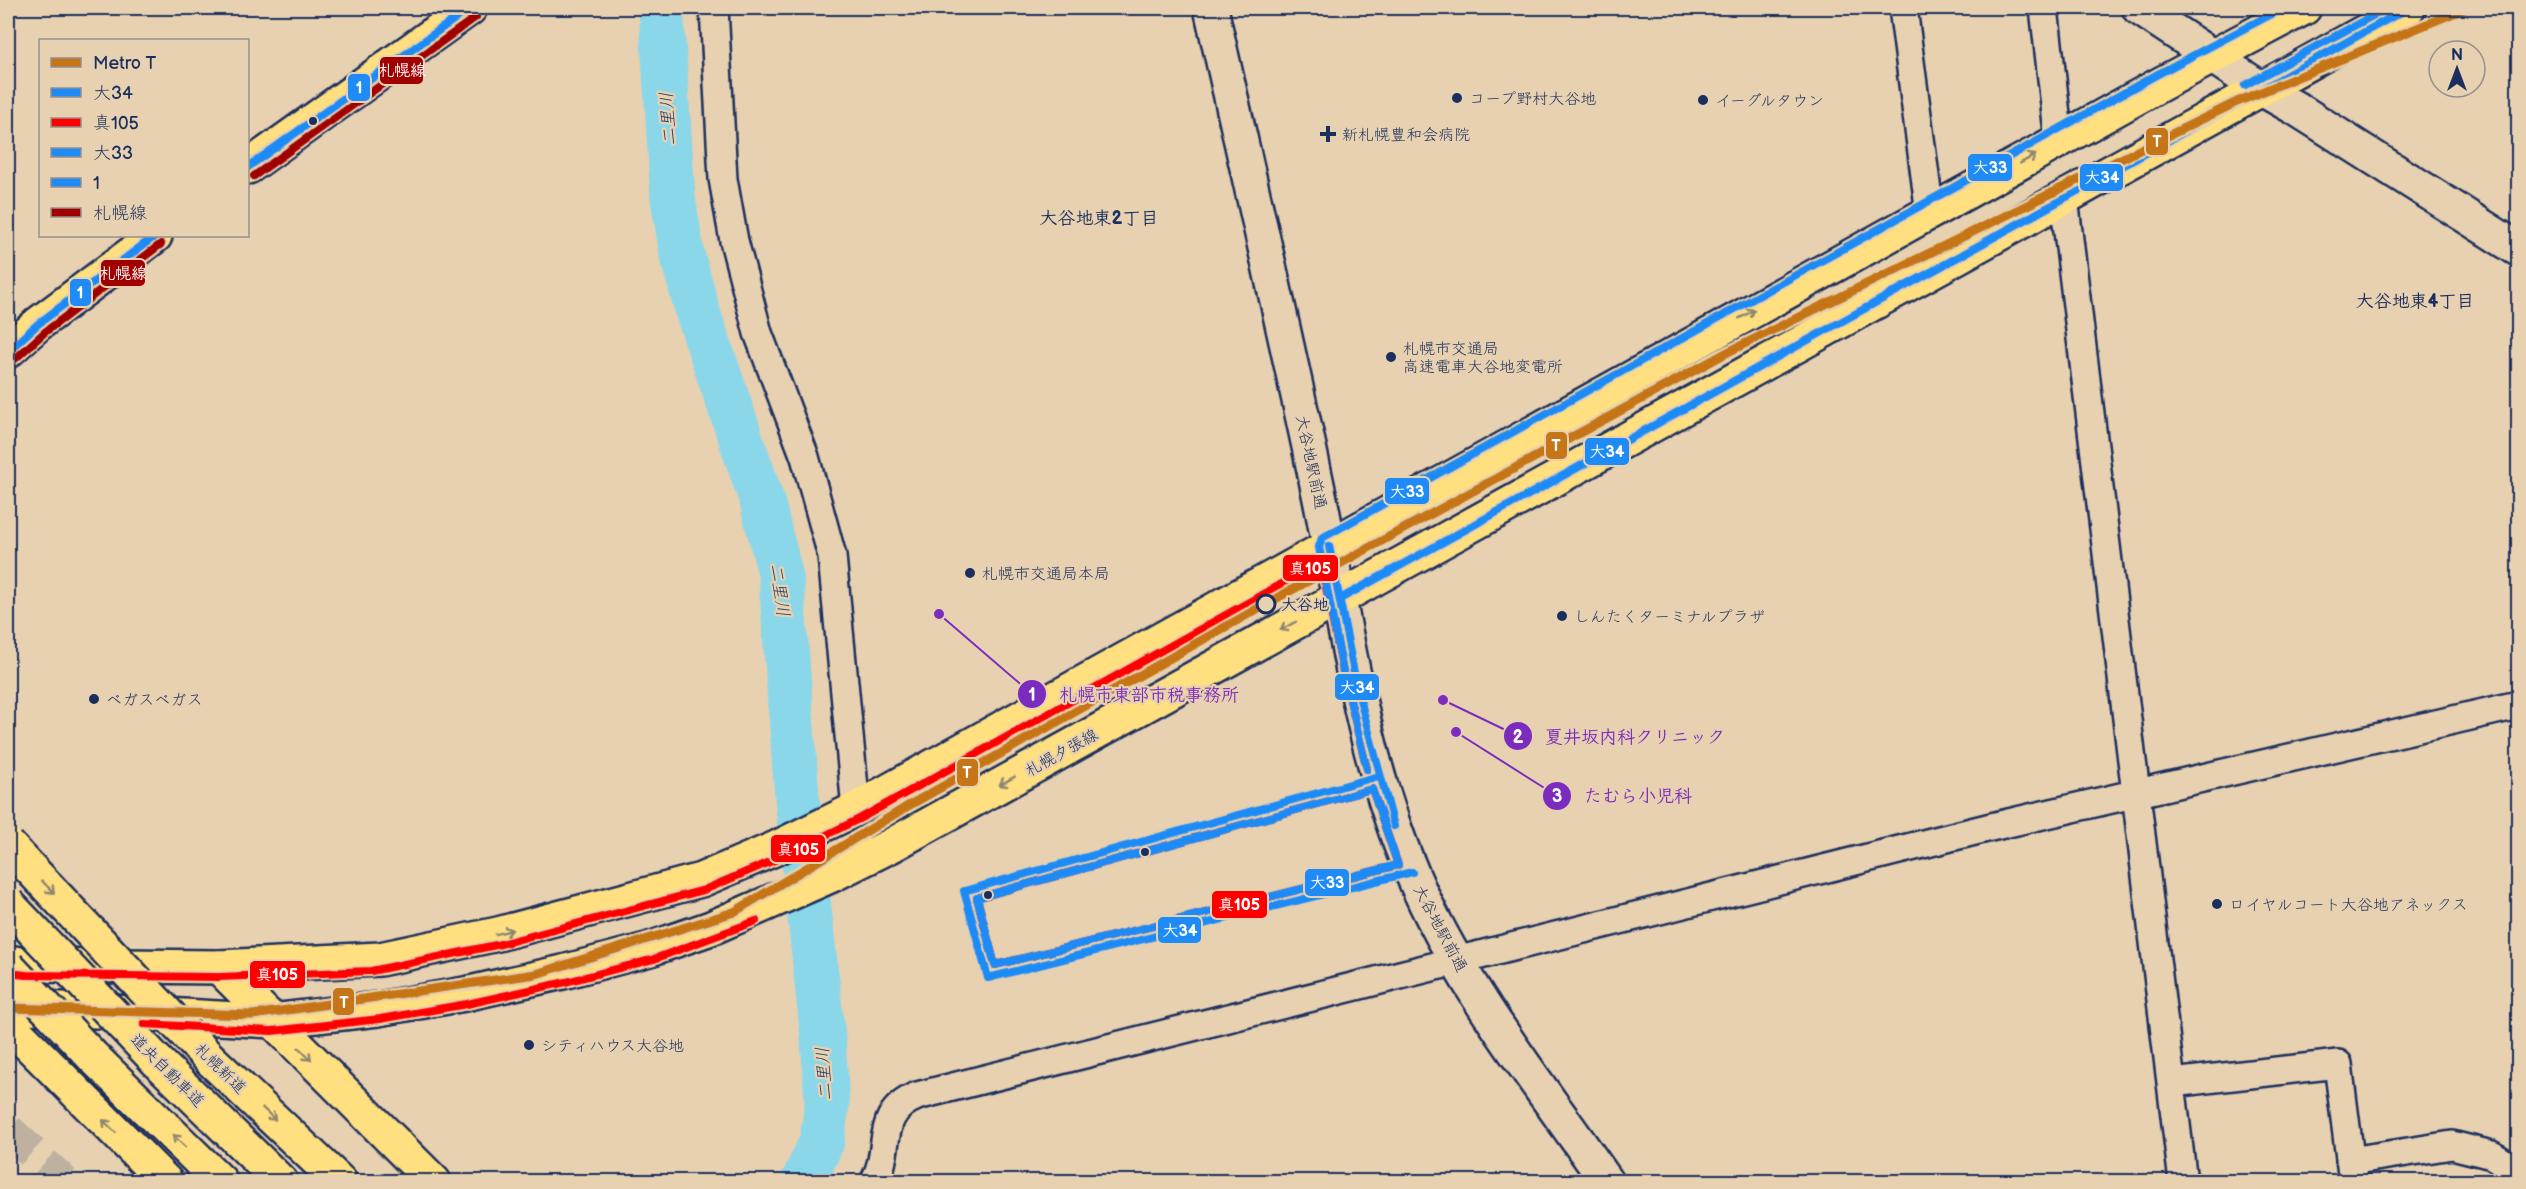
<svg xmlns="http://www.w3.org/2000/svg" width="2526" height="1189" font-family="'Balsamiq Sans','Klee One',sans-serif">
  <style>
    .lines { fill: none; stroke-linecap: round; stroke-linejoin: round }
    .river { stroke: #8ad7e9; stroke-width: 45 }
    .trunk-tunnel { stroke: #beb1a0; stroke-width: 33; stroke-dasharray: 33 16; stroke-linecap: butt }
    .minor-casing { stroke: #1b2f5e; stroke-width: 32 }
    .tertiary-casing { stroke: #1b2f5e; stroke-width: 38 }
    .primary-casing { stroke: #1b2f5e; stroke-width: 38 }
    .trunk-casing { stroke: #1b2f5e; stroke-width: 38 }
    .motorway-casing { stroke: #1b2f5e; stroke-width: 38 }
    .minor { stroke: #e7d1b0; stroke-width: 27 }
    .tertiary { stroke: #e7d1b0; stroke-width: 33 }
    .primary { stroke: #ffdf80; stroke-width: 33 }
    .trunk { stroke: #ffdf80; stroke-width: 33 }
    .motorway { stroke: #ffdf80; stroke-width: 33 }
    .trunk-bridge-casing { stroke: #1b2f5e; stroke-width: 38; stroke-linecap: butt }
    .motorway-bridge-casing { stroke: #1b2f5e; stroke-width: 38; stroke-linecap: butt }
    .trunk-bridge { stroke: #ffdf80; stroke-width: 33 }
    .motorway-bridge { stroke: #ffdf80; stroke-width: 33 }
    .bus-1-casing { stroke: #e7d1b0; stroke-width: 12 }
    .bus-2-casing { stroke: #e7d1b0; stroke-width: 12 }
    .bus-3-casing { stroke: #e7d1b0; stroke-width: 12 }
    .bus-4-casing { stroke: #e7d1b0; stroke-width: 12 }
    .bus-5-casing { stroke: #e7d1b0; stroke-width: 12 }
    .bus-1 { stroke: #1e8bf7; stroke-width: 8 }
    .bus-2 { stroke: #f00; stroke-width: 8 }
    .bus-3 { stroke: #1e8bf7; stroke-width: 8 }
    .bus-4 { stroke: #1e8bf7; stroke-width: 8 }
    .bus-5 { stroke: #a00000; stroke-width: 8 }
    .metro-1-casing { stroke: #e7d1b0; stroke-width: 14 }
    .metro-1 { stroke: #c67518; stroke-width: 9 }
    .oneway { stroke: #8d876f }
    .poi-dot { fill: #1b2f5e; stroke: #e7d1b0; stroke-width: 2 }
    .stop-dot { fill: #e7d1b0; stroke: #1b2f5e; stroke-width: 3 }
    .labels { text-anchor: middle; stroke-width: 4.5; stroke-linejoin: round; paint-order: stroke }
    .poi-label { font-size: 16px; fill: #1b2f5e; stroke: #e7d1b0; text-anchor: start }
    .street-label { font-size: 16px; fill: #1b2f5e; stroke: #e7d1b0 }
    .stop-label { font-size: 16px; font-weight: bold; fill: #1b2f5e; stroke: #e7d1b0; text-anchor: start }
    .water-label { font-size: 18px; font-style: italic; fill: #26406c; stroke: #e7d1b0 }
    .neighbourhood-label { font-size: 18px; font-weight: bold; fill: #1b2f5e; stroke: #e7d1b0 }
    .leader { fill: none; stroke: #7b2cbf; stroke-width: 2 }
    .callout-dot { fill: #7b2cbf; stroke: #e7d1b0; stroke-width: 2 }
    .mark-label { font-size: 18px; text-anchor: middle; font-weight: bold; fill: #fff }
    .callout-label { font-size: 18px; text-anchor: middle; font-weight: bold; fill: #7b2cbf; stroke: #e7d1b0; stroke-width: 4.5; stroke-linejoin: round; paint-order: stroke }
    .line-badge { stroke: #e7d1b0; stroke-width: 2 }
    .badge-label { font-size: 16px; text-anchor: middle; font-weight: bold; fill: #fff }
  </style>
  <rect width="100%" height="100%" fill="#e7d1b0"/>
  <filter id="ink" filterUnits="userSpaceOnUse"><feTurbulence type="fractalNoise" baseFrequency=".0167" numOctaves="2"/><feDisplacementMap in="SourceGraphic" scale="12" xChannelSelector="R" yChannelSelector="G"/><feConvolveMatrix kernelMatrix="1 2 1 2 8 2 1 2 1" color-interpolation-filters="sRGB"/></filter>
  <g filter="url(#ink)">
    <g class="lines">
      <!-- river -->
      <path class="river" d="M661,8L673,198L682,254L698,313L762,501L781,577L797,797L823,1038L827,1104L822,1141L803,1182"/>
      <!-- trunk-tunnel -->
      <path class="trunk-tunnel" d="M8,1130L64,1182"/>
      <!-- minor casing -->
      <g class="minor-casing">
        <path id="minor" d="M714,8L723,179L734,241L758,333L805,457L832,556L856,809
          M1903,8L1930,214
          M2044,8L2059,141
          M2064,198L2183,1182
          M2172,1083L2338,1064L2353,1182
          M2350,1161L2452,1145L2492,1155L2518,1172
          M874,1182C893,1149 873,1114 917,1096L1991,827L2518,705"/>
      </g>
      <!-- tertiary casing -->
      <g class="tertiary-casing">
        <path id="tertiary" d="M1211,8C1247,170 1285,331 1319,494C1345,620 1361,754 1412,873C1459,985 1538,1082 1607,1182
          M2139,8L2260,88L2297,109L2518,249"/>
      </g>
      <!-- primary casing -->
      <g class="primary-casing">
        <path id="primary" d="M8,962L26,965L219,967L380,959L498,934L701,880L774,849L856,809L2161,84L2304,8
          M8,1006L272,1021L378,1009L465,994L563,972L650,949L711,928L832,875L890,846L2408,8"/>
      </g>
      <!-- trunk casing -->
      <g class="trunk-casing">
        <path id="trunk" d="M248,167L470,8
          M8,351L38,324L155,236
          M219,967L434,1182
          M8,1024L166,1182
          M211,1060L340,1182"/>
      </g>
      <!-- motorway casing -->
      <g class="motorway-casing">
        <path id="motorway" d="M92,1056L221,1182
          M156,1060L281,1182"/>
      </g>
      <!-- minor -->
      <use href="#minor" class="minor"/>
      <!-- tertiary -->
      <use href="#tertiary" class="tertiary"/>
      <!-- primary -->
      <use href="#primary" class="primary"/>
      <!-- trunk -->
      <use href="#trunk" class="trunk"/>
      <!-- motorway -->
      <use href="#motorway" class="motorway"/>
      <!-- trunk-bridge casing -->
      <g class="trunk-bridge-casing">
        <path id="trunk-bridge" d="M8,845L211,1060"/>
      </g>
      <!-- motorway-bridge casing -->
      <g class="motorway-bridge-casing">
        <path id="motorway-bridge" d="M8,904L156,1060
          M8,967L92,1056"/>
      </g>
      <!-- trunk-bridge -->
      <use href="#trunk-bridge" class="trunk-bridge"/>
      <!-- motorway-bridge -->
      <use href="#motorway-bridge" class="motorway-bridge"/>
      <!-- bus-1 casing -->
      <g class="bus-1-casing">
        <path id="bus-1" d="M1329,546L1357,688L1394,826
          M1340,599L2408,8
          M1379,776L964,891L988,978L1412,872"/>
      </g>
      <!-- bus-2 casing -->
      <g class="bus-2-casing">
        <path id="bus-2" d="M1372,789L1398,865L995,965L977,898Z
          M8,973L26,975L219,977L371,971L501,944L704,890L779,858L861,818L1321,562L1343,672L1367,769
          M144,1024L272,1031L380,1019L467,1004L566,982L654,959L756,921"/>
      </g>
      <!-- bus-3 casing -->
      <g class="bus-3-casing">
        <path id="bus-3" d="M2245,85L2387,8
          M1367,769L1343,672L1319,547L1322,538L2156,75L2283,8
          M1372,789L1398,865L995,965L977,898Z"/>
      </g>
      <!-- bus-4 casing -->
      <g class="bus-4-casing">
        <path id="bus-4" d="M248,167L470,8
          M8,351L38,324L155,236"/>
      </g>
      <!-- bus-5 casing -->
      <g class="bus-5-casing">
        <path id="bus-5" d="M254,176L476,17
          M15,359L45,332L161,244"/>
      </g>
      <!-- bus-1 -->
      <use href="#bus-1" class="bus-1"/>
      <!-- bus-2 -->
      <use href="#bus-2" class="bus-2"/>
      <!-- bus-3 -->
      <use href="#bus-3" class="bus-3"/>
      <!-- bus-4 -->
      <use href="#bus-4" class="bus-4"/>
      <!-- bus-5 -->
      <use href="#bus-5" class="bus-5"/>
      <!-- metro-1 casing -->
      <g class="metro-1-casing">
        <path id="metro-1" d="M8,1008L253,1015L536,974L734,912L908,806L1266,604L1728,352L2237,102L2466,8"/>
      </g>
      <!-- metro-1 -->
      <use href="#metro-1" class="metro-1"/>
    </g>
    <!-- one-way arrows -->
    <defs><path id="oneway-shaft" d="M-6 0H5M1.5-3L5.5 0L1.5 3" fill="none" stroke-width="1.6" stroke-linecap="round" stroke-linejoin="round" transform="scale(1.5)"/></defs>
    <g class="oneway">
      <use href="#oneway-shaft" transform="translate(2028 159) rotate(-29)"/>
      <use href="#oneway-shaft" transform="translate(1747 314) rotate(-29)"/>
      <use href="#oneway-shaft" transform="translate(1288 626) rotate(152)"/>
      <use href="#oneway-shaft" transform="translate(1007 781) rotate(151)"/>
      <use href="#oneway-shaft" transform="translate(48 887) rotate(46)"/>
      <use href="#oneway-shaft" transform="translate(504 932) rotate(-15)"/>
      <use href="#oneway-shaft" transform="translate(305 1054) rotate(45)"/>
      <use href="#oneway-shaft" transform="translate(269 1114) rotate(43)"/>
      <use href="#oneway-shaft" transform="translate(109 1126) rotate(-136)"/>
      <use href="#oneway-shaft" transform="translate(179 1141) rotate(-136)"/>
    </g>
  </g>
  <!-- markers -->
  <g class="poi-dot">
    <circle cx="1457" cy="98" r="6"/>
    <circle cx="1703" cy="100" r="6"/>
    <circle cx="313" cy="121" r="5"/>
    <path d="M1325 125h6v6h6v6h-6v6h-6v-6h-6v-6h6z"/>
    <circle cx="1391" cy="357" r="6"/>
    <circle cx="970" cy="573" r="6"/>
    <circle cx="1562" cy="616" r="6"/>
    <circle cx="94" cy="699" r="6"/>
    <circle cx="1145" cy="852" r="5"/>
    <circle cx="988" cy="895" r="5"/>
    <circle cx="2217" cy="904" r="6"/>
    <circle cx="529" cy="1045" r="6"/>
  </g>
  <circle class="stop-dot" cx="1266" cy="604" r="9"/>
  <g class="labels">
    <!-- poi labels -->
    <g class="poi-label">
      <text x="1469" y="104">コープ野村大谷地</text>
      <text x="1715" y="106">イーグルタウン</text>
      <text x="1342" y="140">新札幌豊和会病院</text>
      <text x="1403" y="354">札幌市交通局<tspan x="1403" dy="18">高速電車大谷地変電所</tspan></text>
      <text x="982" y="579">札幌市交通局本局</text>
      <text x="1574" y="622">しんたくターミナルプラザ</text>
      <text x="106" y="705">ベガスベガス</text>
      <text x="2229" y="910">ロイヤルコート大谷地アネックス</text>
      <text x="541" y="1051">シティハウス大谷地</text>
    </g>
    <!-- street labels -->
    <g class="street-label">
      <text transform="translate(1312 462) rotate(78)" y="6">大谷地駅前通</text>
      <text transform="translate(1061 752) rotate(-29)" y="6">札幌夕張線</text>
      <text transform="translate(1441 928) rotate(62)" y="6">大谷地駅前通</text>
      <text transform="translate(221 1068) rotate(44)" y="6">札幌新道</text>
      <text transform="translate(168 1070) rotate(45)" y="6">道央自動車道</text>
    </g>
    <!-- stop labels -->
    <g class="stop-label">
      <text x="1281" y="610">大谷地</text>
    </g>
    <!-- water labels -->
    <g class="water-label">
      <text transform="translate(668 119) rotate(-94)" y="6">二里川</text>
      <text transform="translate(780 590) rotate(82)" y="6">二里川</text>
      <text transform="translate(824 1074) rotate(-94)" y="6">二里川</text>
    </g>
    <!-- neighbourhood labels -->
    <g class="neighbourhood-label">
      <text x="1099" y="224">大谷地東2丁目</text>
      <text x="2415" y="307">大谷地東4丁目</text>
    </g>
  </g>
  <!-- callouts -->
  <path class="leader" d="M939 614L1032 694M1443 700L1518 736M1456 732L1557 796"/>
  <g class="callout-dot">
    <circle cx="939" cy="614" r="6"/>
    <circle cx="1443" cy="700" r="6"/>
    <circle cx="1456" cy="732" r="6"/>
    <circle cx="1032" cy="694" r="15"/>
    <circle cx="1518" cy="736" r="15"/>
    <circle cx="1557" cy="796" r="15"/>
  </g>
  <g class="mark-label">
    <text x="1032" y="701">1</text>
    <text x="1518" y="743">2</text>
    <text x="1557" y="802">3</text>
  </g>
  <g class="callout-label">
    <text x="1149" y="701">札幌市東部市税事務所</text>
    <text x="1635" y="743">夏井坂内科クリニック</text>
    <text x="1638" y="802">たむら小児科</text>
  </g>
  <g class="line-badge">
    <rect x="379" y="56" width="45" height="29" rx="6" fill="#a00000"/>
    <rect x="347" y="73" width="24" height="29" rx="6" fill="#1e8bf7"/>
    <rect x="2145" y="127" width="24" height="29" rx="6" fill="#c67518"/>
    <rect x="1967" y="153" width="46" height="29" rx="6" fill="#1e8bf7"/>
    <rect x="2079" y="163" width="45" height="29" rx="6" fill="#1e8bf7"/>
    <rect x="100" y="259" width="46" height="28" rx="6" fill="#a00000"/>
    <rect x="69" y="278" width="23" height="29" rx="6" fill="#1e8bf7"/>
    <rect x="1545" y="431" width="23" height="29" rx="6" fill="#c67518"/>
    <rect x="1584" y="437" width="46" height="29" rx="6" fill="#1e8bf7"/>
    <rect x="1384" y="477" width="46" height="28" rx="6" fill="#1e8bf7"/>
    <rect x="1282" y="554" width="57" height="28" rx="6" fill="#f00"/>
    <rect x="1334" y="673" width="46" height="28" rx="6" fill="#1e8bf7"/>
    <rect x="956" y="758" width="23" height="29" rx="6" fill="#c67518"/>
    <rect x="770" y="834" width="56" height="29" rx="6" fill="#f00"/>
    <rect x="1304" y="868" width="46" height="29" rx="6" fill="#1e8bf7"/>
    <rect x="1211" y="890" width="57" height="29" rx="6" fill="#f00"/>
    <rect x="1157" y="916" width="45" height="28" rx="6" fill="#1e8bf7"/>
    <rect x="249" y="960" width="57" height="29" rx="6" fill="#f00"/>
    <rect x="332" y="987" width="23" height="29" rx="6" fill="#c67518"/>
  </g>
  <g class="badge-label">
    <text x="402" y="76">札幌線</text>
    <text x="359" y="93">1</text>
    <text x="2157" y="147">T</text>
    <text x="1990" y="173">大33</text>
    <text x="2102" y="183">大34</text>
    <text x="123" y="279">札幌線</text>
    <text x="80" y="298">1</text>
    <text x="1556" y="451">T</text>
    <text x="1607" y="457">大34</text>
    <text x="1407" y="497">大33</text>
    <text x="1310" y="574">真105</text>
    <text x="1357" y="693">大34</text>
    <text x="967" y="778">T</text>
    <text x="798" y="855">真105</text>
    <text x="1327" y="888">大33</text>
    <text x="1239" y="910">真105</text>
    <text x="1180" y="936">大34</text>
    <text x="277" y="980">真105</text>
    <text x="344" y="1008">T</text>
  </g>
  <!-- margin -->
  <rect width="2526" height="1189" fill="none" stroke="#e7d1b0" stroke-width="30"/>
  <rect x="15" y="15" width="2496" height="1159" fill="none" stroke="#1b2f5e" stroke-width="2" filter="url(#ink)"/>
  <!-- legend -->
  <rect x="39" y="39" width="210" height="198" fill="#e7d1b0" stroke="#95908f" stroke-width="1.5"/>
  <rect x="51" y="58" width="30" height="9" fill="#c67518" stroke="#95908f" stroke-width="1.5"/>
  <text x="93" y="69" font-size="18" fill="#1b2f5e">Metro T</text>
  <rect x="51" y="88" width="30" height="9" fill="#1e8bf7" stroke="#95908f" stroke-width="1.5"/>
  <text x="93" y="99" font-size="18" fill="#1b2f5e">大34</text>
  <rect x="51" y="118" width="30" height="9" fill="#ff0000" stroke="#95908f" stroke-width="1.5"/>
  <text x="93" y="129" font-size="18" fill="#1b2f5e">真105</text>
  <rect x="51" y="148" width="30" height="9" fill="#1e8bf7" stroke="#95908f" stroke-width="1.5"/>
  <text x="93" y="159" font-size="18" fill="#1b2f5e">大33</text>
  <rect x="51" y="178" width="30" height="9" fill="#1e8bf7" stroke="#95908f" stroke-width="1.5"/>
  <text x="93" y="189" font-size="18" fill="#1b2f5e">1</text>
  <rect x="51" y="208" width="30" height="9" fill="#a00000" stroke="#95908f" stroke-width="1.5"/>
  <text x="93" y="219" font-size="18" fill="#1b2f5e">札幌線</text>
  <!-- north arrow -->
  <g transform="translate(2457 69)"><circle r="28" fill="#e7d1b0" stroke="#95908f" stroke-width="1.5"/>
  <path d="M0-4.5L10 22L0 15L-10 22Z" fill="#1b2f5e"/>
  <text y="-9" font-size="16" font-weight="bold" text-anchor="middle" fill="#1b2f5e">N</text>
  </g>
</svg>
